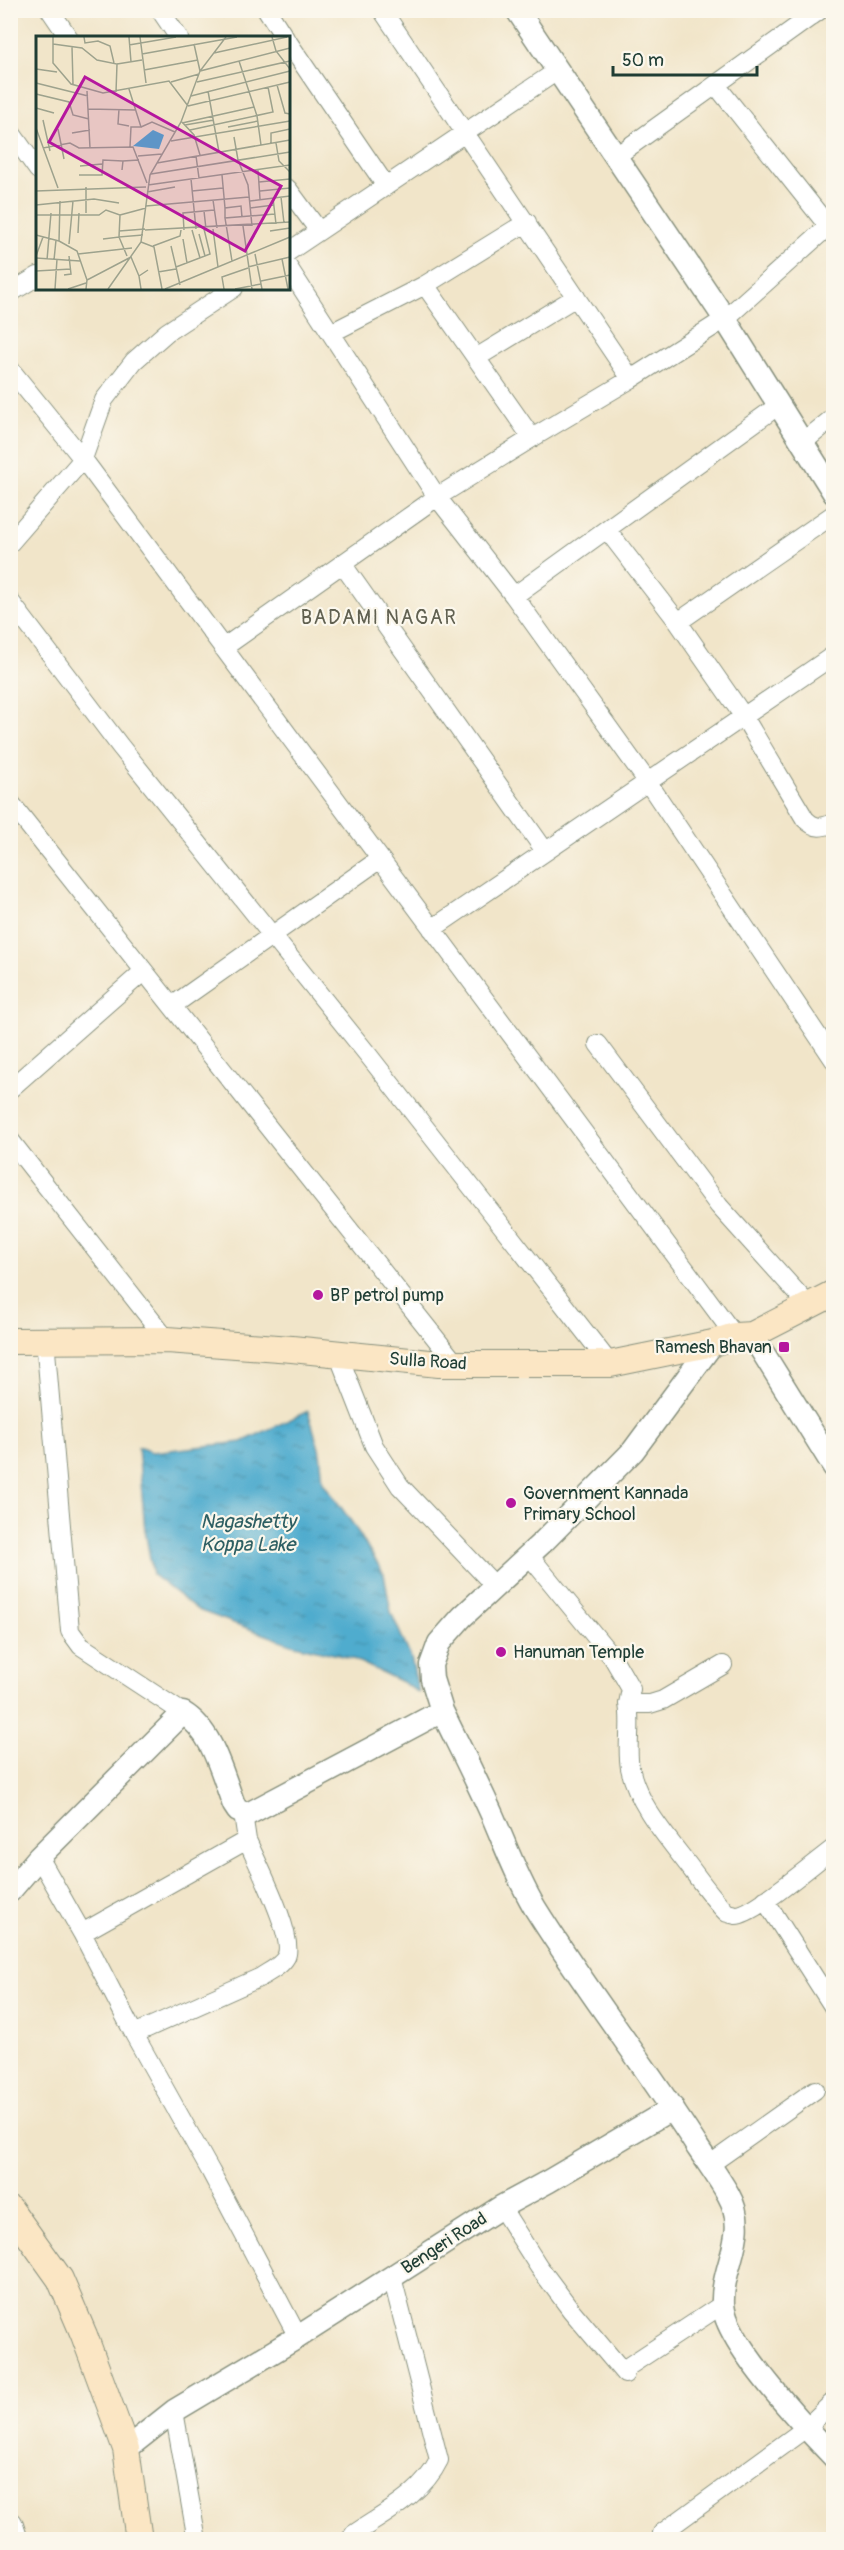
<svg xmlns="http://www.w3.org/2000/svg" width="844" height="2550" font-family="Pangolin,sans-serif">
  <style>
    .water { fill: url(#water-ripples); stroke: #377481; stroke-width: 1.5 }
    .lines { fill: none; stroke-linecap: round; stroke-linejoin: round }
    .minor-casing { stroke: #88917e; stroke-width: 20 }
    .tertiary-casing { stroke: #88917e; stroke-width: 25 }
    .secondary-casing { stroke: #88917e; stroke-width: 28 }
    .minor { stroke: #fff; stroke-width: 18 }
    .tertiary { stroke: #fff; stroke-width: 22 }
    .secondary { stroke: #fbe6c4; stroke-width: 26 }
    .poi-dot { fill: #b5179e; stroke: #fbf7ec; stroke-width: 2 }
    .labels { text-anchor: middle; stroke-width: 4.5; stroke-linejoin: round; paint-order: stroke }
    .poi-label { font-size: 18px; fill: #1f3d34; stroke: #fbf7ec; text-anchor: start }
    .street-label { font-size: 18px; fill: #1f3d34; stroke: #fbf7ec }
    .neighbourhood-label { font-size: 20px; letter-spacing: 1.5px; fill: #606050; stroke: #fbf7ec }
    .water-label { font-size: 20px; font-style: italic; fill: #2d5e62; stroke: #fbf7ec }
    .inset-road { fill: none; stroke: #9da28d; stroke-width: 1.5 }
    .view { fill: #b5179e; fill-opacity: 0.15; stroke: #b5179e; stroke-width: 3 }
    .inset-edge { fill: none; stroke: #1f3d34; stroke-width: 3 }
  </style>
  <defs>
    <pattern id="water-ripples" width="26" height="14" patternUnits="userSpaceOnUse" patternTransform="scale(1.5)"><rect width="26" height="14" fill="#4facce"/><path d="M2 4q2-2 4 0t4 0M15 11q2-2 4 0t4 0" fill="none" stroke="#418da8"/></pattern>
  </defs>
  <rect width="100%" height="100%" fill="#fbf7ec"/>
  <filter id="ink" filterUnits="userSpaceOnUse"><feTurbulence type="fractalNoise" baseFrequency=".0167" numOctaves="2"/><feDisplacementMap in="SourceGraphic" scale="12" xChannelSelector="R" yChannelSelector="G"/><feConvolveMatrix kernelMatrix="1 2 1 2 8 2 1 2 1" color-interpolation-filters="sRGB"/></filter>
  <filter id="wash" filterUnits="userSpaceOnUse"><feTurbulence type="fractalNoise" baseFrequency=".008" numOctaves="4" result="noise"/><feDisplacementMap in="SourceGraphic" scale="24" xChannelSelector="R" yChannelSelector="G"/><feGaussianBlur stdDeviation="1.35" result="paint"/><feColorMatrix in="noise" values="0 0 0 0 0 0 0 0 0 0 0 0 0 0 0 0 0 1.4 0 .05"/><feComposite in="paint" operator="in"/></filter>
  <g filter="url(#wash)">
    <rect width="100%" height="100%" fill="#f1e5c9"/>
    <!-- water -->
    <path class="water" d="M308,1411L320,1452L323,1482L355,1527L384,1574L391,1612L411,1658L419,1693L402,1682L351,1658L291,1644L198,1610L153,1575L145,1530L138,1447L152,1452L242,1442Z"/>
  </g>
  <g filter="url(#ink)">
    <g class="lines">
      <!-- minor casing -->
      <g class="minor-casing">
        <path id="minor" d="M50,10L69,38
          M160,10L179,38
          M267,10L285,38
          M382,10L631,379L725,319L834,221
          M288,42L386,186
          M716,85L828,226
          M10,131L38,170
          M615,157L820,10
          M288,189L319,231
          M527,222L425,285L532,438L631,379
          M288,252L557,71
          M288,267L437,497L514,596L647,781L834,1060
          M10,293L38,276
          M331,333L425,285
          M476,358L576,297
          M10,369L83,459L735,1336
          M802,443L834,417
          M608,531L678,622L744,717L805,819C815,829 821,828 834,823
          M10,543L83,459L104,400L134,361L167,332L234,288
          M343,565L545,851
          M514,596L779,405
          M10,601L120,746L369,1056L610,1364
          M678,622L834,514
          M223,648L437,497L532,438
          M10,802L456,1364
          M432,929L834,655
          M172,1006L380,859
          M598,1044L719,1206L809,1306
          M10,1089L144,971
          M10,1140L167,1340
          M45,1339L70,1631L81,1646L183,1713
          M338,1354L374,1446L400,1486L496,1587
          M528,1554L613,1658L631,1689L628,1704H650L663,1700L723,1665
          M628,1704C632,1726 626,1746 630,1768C638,1805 667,1837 689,1866C701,1882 713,1899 727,1913C728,1913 735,1915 736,1915C754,1915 816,1861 834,1848
          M39,1857L82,1933L134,2034L211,2172L298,2337
          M765,1900L834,2008
          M82,1933L247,1840L243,1814
          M134,2034L261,1977C270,1971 281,1966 286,1957C296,1938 256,1861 247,1840
          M709,2165L815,2090
          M501,2207L539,2267L571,2310L625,2374
          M629,2366L723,2304
          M174,2411L197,2540
          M13,2522L19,2540
          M662,2533L806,2428L834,2401
          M350,2540L354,2534C385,2513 422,2495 439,2460L392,2277"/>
      </g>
      <!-- tertiary casing -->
      <g class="tertiary-casing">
        <path id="tertiary" d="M517,10L725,319L834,493
          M752,1335L834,1467
          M713,1343L633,1451L544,1541L462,1617L439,1643L431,1665L432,1679L442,1711C459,1746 477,1781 493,1817C506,1847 518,1880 535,1908C586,1990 646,2066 698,2148C708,2163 719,2178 728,2194C751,2234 721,2265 723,2304C725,2342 806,2428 834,2457
          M10,1891L39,1857L183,1713C213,1731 222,1774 234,1805L238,1811L248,1814L442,1711
          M126,2449L174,2411L298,2337L501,2207L549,2181L673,2108"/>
      </g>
      <!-- secondary casing -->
      <g class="secondary-casing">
        <path id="secondary" d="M10,1341L167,1340L292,1349L439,1364H610L713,1343L735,1336L752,1335L834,1293
          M10,2209L60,2279L84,2335L126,2449L139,2540"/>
      </g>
      <!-- minor -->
      <use href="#minor" class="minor"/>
      <!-- tertiary -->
      <use href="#tertiary" class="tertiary"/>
      <!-- secondary -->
      <use href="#secondary" class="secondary"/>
    </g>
  </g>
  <!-- markers -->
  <g class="poi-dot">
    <circle cx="318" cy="1295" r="6"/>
    <rect x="778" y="1341" width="12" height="12" rx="3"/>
    <circle cx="511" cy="1503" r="6"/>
    <circle cx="501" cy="1652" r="6"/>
  </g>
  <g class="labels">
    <!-- poi labels -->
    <g class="poi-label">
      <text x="330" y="1301">BP petrol pump</text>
      <text x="772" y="1353" text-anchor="end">Ramesh Bhavan</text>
      <text x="523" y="1499">Government Kannada<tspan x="523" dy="21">Primary School</tspan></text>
      <text x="513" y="1658">Hanuman Temple</text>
    </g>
    <!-- street labels -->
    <g class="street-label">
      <text transform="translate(428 1361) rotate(4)" y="6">Sulla Road</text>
      <text transform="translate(444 2243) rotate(-33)" y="6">Bengeri Road</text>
    </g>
    <!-- neighbourhood labels -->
    <g class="neighbourhood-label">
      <text x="379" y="624">BADAMI NAGAR</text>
    </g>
    <!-- water labels -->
    <g class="water-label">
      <text x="248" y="1528">Nagashetty<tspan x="248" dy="23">Koppa Lake</tspan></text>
    </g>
  </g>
  <!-- overview -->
  <g transform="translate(36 36)">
    <rect width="254" height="254" fill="#f1e5c9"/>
    <path d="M117,94L128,99L123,113L97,110Z" fill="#4facce"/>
    <path class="inset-road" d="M17,1V27L35,48L67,57L133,45L152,70M48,1L49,7L62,5L74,10L78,27M93,1L95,26M104,1L110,47M236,1L240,15L254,33M17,8L46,12L61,24L81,28L80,56M158,8L164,35L254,12M93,9L140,1M36,11L37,48M178,17L251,1M106,18L201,1M203,25L221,80L225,109M81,28L106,24M0,33L21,36M108,34L162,24M135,46L163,38M161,46L254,25M0,47L52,60M241,49L249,77L254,78M93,53L105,91H95L94,111M51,55L54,112M172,55L183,116M0,58L33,66L37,79L53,83M155,60L254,35M152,70L254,46M0,72L18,77M52,73L100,74M83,73L82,88L93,90M7,84L14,115M146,86L158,99L164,119M146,87L218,71M149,89L178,84M105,91L116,86L139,96M192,91L222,85M0,92L22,152M22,93L28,123M154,94L237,76L232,51M36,97L54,94M198,101L202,124L212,149L216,190M135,105L254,85M235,107V97L254,93M240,107L243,125L254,136M7,112L34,107L43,112L97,111L111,147M102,120L126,118M160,120L163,142M121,127L254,104M44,130L66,128M86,134L87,125L103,124M222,134L224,163M115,138L254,116M43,139H66L67,124L87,125M186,139L189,172M155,143L160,193M223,146L254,143M112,149L254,129M50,151V177M0,155L110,151M156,155L187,152M224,155L254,152M111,156L139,151M245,161L248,187M237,162L240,188M177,164L181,192M24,165L23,205L41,215L51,244M214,165L254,160M0,169L58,163L83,167M110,170L213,161M214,172L238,169M168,175L170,193M0,179H63L70,174L84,179L83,201L107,199M84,179L110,172M189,182V172L205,170L206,181M207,190L216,253M177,193L182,231M109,194L254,186M148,194L147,177L178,174M156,194L164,222M83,195L109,193M234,195L254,192M42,197L43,177M163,198L169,220M0,199L23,205M67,203L83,201L91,220M147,203L151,227M105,206L118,211L126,253M33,208L37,165M117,210L144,200L145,194M135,210L140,231M42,218L96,212M219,218L226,253M0,220L7,201M95,221L103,240M0,222L44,225M246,223L252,253M11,224L15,177M18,224L20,204M196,225L189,182L239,178M212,231L254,221M0,235L35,233M122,236L140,233M28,239L35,238L33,220M225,245L254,239M144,249L140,231L174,218L168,193M19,253L21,223M32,253L50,247M50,253L51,244L95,221M72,253L105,206L114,139L145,86L164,35L190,1M105,253L103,240L112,234M129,253L254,201M188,253L186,241L212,232M199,253L225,248"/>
    <path class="view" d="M49,41L245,150L209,215L13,106Z"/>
    <rect width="254" height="254" class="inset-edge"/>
  </g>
  <!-- margin -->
  <rect width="844" height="2550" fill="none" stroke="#fbf7ec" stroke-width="36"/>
  <!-- scale -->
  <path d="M613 66v9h144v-9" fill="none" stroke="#1f3d34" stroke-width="3"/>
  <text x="622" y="66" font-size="18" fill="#1f3d34" stroke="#fbf7ec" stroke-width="4.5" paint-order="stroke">50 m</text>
</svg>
